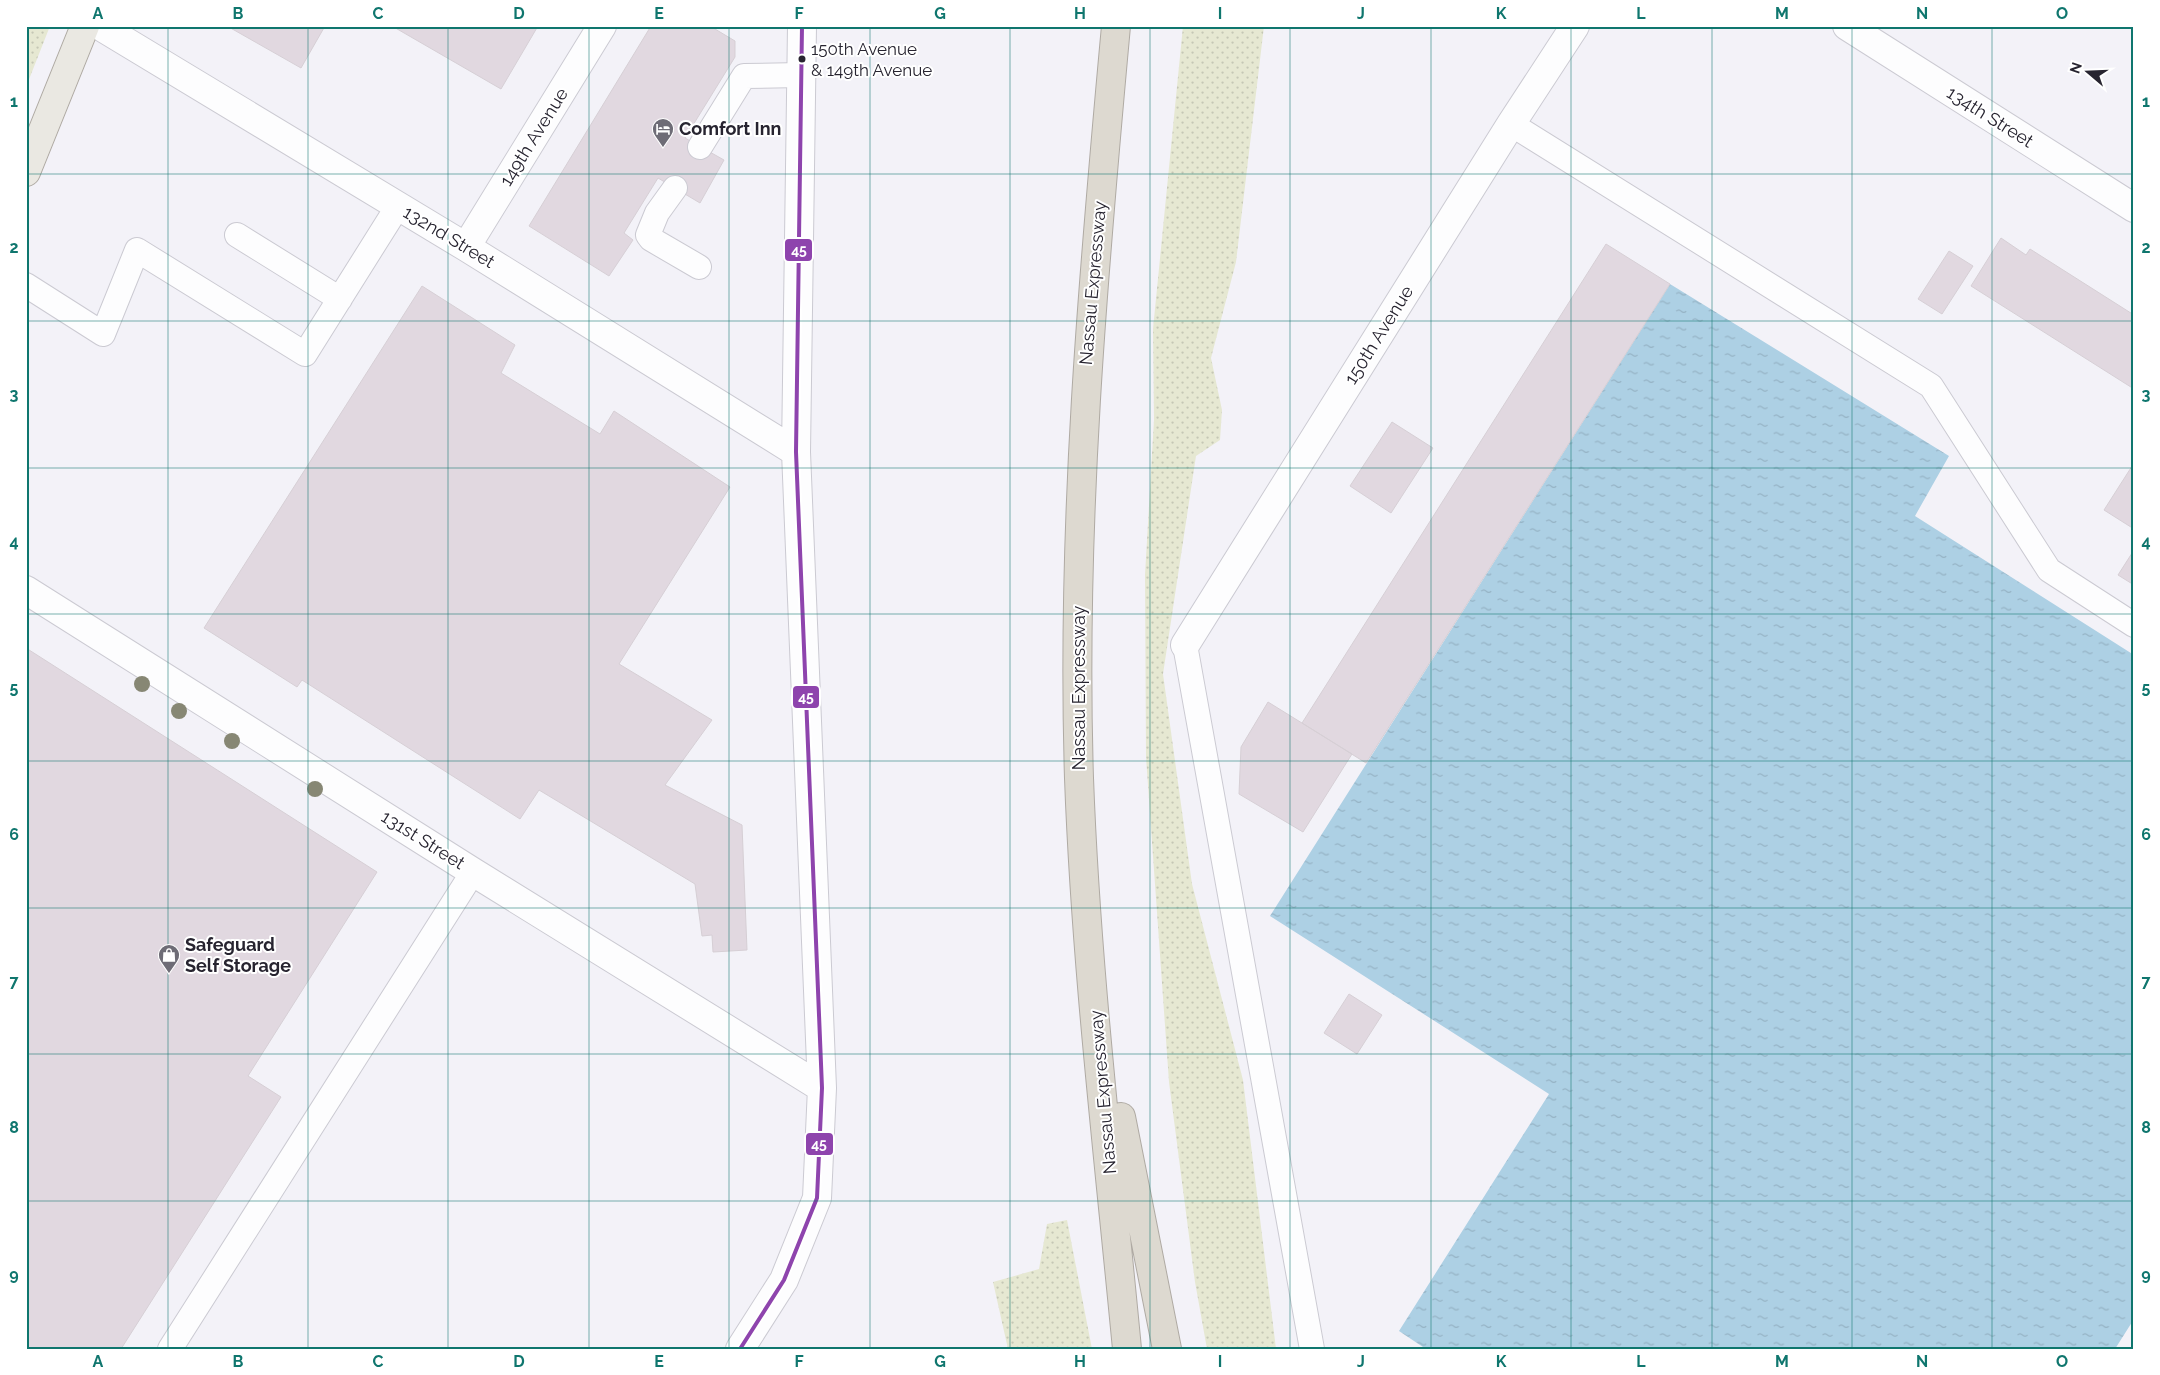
<svg xmlns="http://www.w3.org/2000/svg" width="2160" height="1375" font-family="Raleway,sans-serif">
  <style>
    .grass { fill: url(#grass-dots) }
    .water { fill: url(#water-ripples) }
    .building { fill: #e1d8e0; stroke: #d6cfd5 }
    .lines { fill: none; stroke-linecap: round; stroke-linejoin: round }
    .lane-casing { stroke: #cbcad2; stroke-width: 26 }
    .street-casing { stroke: #cbcad2; stroke-width: 30 }
    .primary-casing { stroke: #afaaa3; stroke-width: 30 }
    .highway-casing { stroke: #afaaa3; stroke-width: 30 }
    .lane { stroke: #fdfdfe; stroke-width: 24 }
    .street { stroke: #fdfdfe; stroke-width: 28 }
    .primary { stroke: #eae8e2; stroke-width: 28 }
    .highway { stroke: #ddd9d0; stroke-width: 28 }
    .bus-1-casing { stroke: #fff; stroke-width: 8 }
    .bus-1 { stroke: #8e44ad; stroke-width: 4 }
    .tree { fill: #878774 }
    .grid { fill: none; stroke: #0f766e; stroke-width: 1; stroke-opacity: 0.55 }
    .bus-dot { fill: #272430; stroke: #fff; stroke-width: 2 }
    .labels { text-anchor: middle; stroke-width: 4; stroke-linejoin: round; paint-order: stroke }
    .bus-label { font-size: 17px; fill: #272430; stroke: #fff; text-anchor: start }
    .street-label { font-size: 18px; fill: #272430; stroke: #fff }
    .poi-label { font-size: 18px; font-weight: bold; fill: #272430; stroke: #fff; text-anchor: start }
    .line-badge { stroke: #fff; stroke-width: 2 }
    .badge-label { font-size: 14px; text-anchor: middle; font-weight: bold; fill: #fff }
    .neatline { fill: none; stroke: #0f766e; stroke-width: 2 }
    .grid-label { font-size: 16px; text-anchor: middle; font-weight: bold; fill: #0f766e }
  </style>
  <defs>
    <pattern id="grass-dots" width="8" height="8" patternUnits="userSpaceOnUse" patternTransform="scale(1.25)"><rect width="8" height="8" fill="#e6e8d2"/><path d="M2 2h.1M6 6h.1" fill="none" stroke="#c5c7b5" stroke-width="1.8" stroke-linecap="round"/></pattern>
    <pattern id="water-ripples" width="26" height="14" patternUnits="userSpaceOnUse" patternTransform="scale(1.25)"><rect width="26" height="14" fill="#add0e4"/><path d="M2 4q2-2 4 0t4 0M15 11q2-2 4 0t4 0" fill="none" stroke="#95b2c4"/></pattern>
  </defs>
  <rect width="100%" height="100%" fill="#f3f2f8"/>
  <!-- grass -->
  <path class="grass" d="M26,26H50L26,87Z
    M1183,26H1264L1236,262L1211,358L1222,410L1220,440L1196,456L1163,674L1192,884L1243,1080L1276,1349H1207L1195,1282L1169,1082L1146,757L1145,575L1154,420L1153,329Z
    M1067,1220L1092,1349H1008L993,1282L1039,1269L1047,1224Z"/>
  <!-- water -->
  <path class="water" d="M1670,284L1949,456L1915,516L2134,655V1319L2115,1349H1426L1399,1331L1549,1094L1270,916Z"/>
  <!-- building -->
  <path class="building" d="M227,26H325L301,68Z
    M392,26H538L501,89Z
    M651,26H710L735,41V57L685,138L724,160L700,203L658,178L624,233L633,240L609,276L529,226Z
    M2001,238L2026,255L2030,249L2134,315V389L1971,286Z
    M1606,244L1670,284L1366,763L1302,723Z
    M1949,251L1973,266L1942,314L1918,299Z
    M422,286L515,345L501,373L600,434L614,411L730,487L619,664L712,720L665,785L742,825L747,950L713,952L712,935L702,936L695,884L539,790L520,819L302,680L297,687L204,628Z
    M1392,422L1433,448L1391,513L1350,486Z
    M2134,463V529L2104,510Z
    M2134,550V585L2118,575Z
    M26,648L377,872L248,1076L281,1097L121,1349H26Z
    M1268,702L1352,754L1303,832L1239,794L1241,747Z
    M1349,994L1382,1015L1357,1054L1324,1033Z"/>
  <g class="lines">
    <!-- lane casing -->
    <g class="lane-casing">
      <path id="lane" d="M1511,124L1931,386L2049,570L2134,625
        M700,147L744,76L801,75
        M675,188L657,213L648,235L651,239L699,267
        M237,235L340,299
        M26,285L103,334L137,250L305,354L398,206
        M1185,645L1312,1349
        M170,1349L473,872"/>
    </g>
    <!-- street casing -->
    <g class="street-casing">
      <path id="street" d="M100,26L466,247L796,452
        M1847,26L2134,208
        M466,247L602,26
        M26,590L473,872L822,1088
        M1185,645L1511,124L1575,26
        M740,1349L784,1280L817,1198L822,1088L796,452L802,26"/>
    </g>
    <!-- primary casing -->
    <g class="primary-casing">
      <path id="primary" d="M26,172L85,26"/>
    </g>
    <!-- highway casing -->
    <g class="highway-casing">
      <path id="highway" d="M1116,26C1093,276 1071,526 1079,778C1086,969 1109,1159 1127,1349
        M1121,1117L1167,1349"/>
    </g>
    <!-- lane -->
    <use href="#lane" class="lane"/>
    <!-- street -->
    <use href="#street" class="street"/>
    <!-- primary -->
    <use href="#primary" class="primary"/>
    <!-- highway -->
    <use href="#highway" class="highway"/>
    <!-- bus-1 casing -->
    <g class="bus-1-casing">
      <path id="bus-1" d="M740,1349L784,1280L817,1198L822,1088L796,452L802,26"/>
    </g>
    <!-- bus-1 -->
    <use href="#bus-1" class="bus-1"/>
  </g>
  <!-- trees -->
  <g class="tree">
    <circle cx="142" cy="684" r="8"/>
    <circle cx="179" cy="711" r="8"/>
    <circle cx="232" cy="741" r="8"/>
    <circle cx="315" cy="789" r="8"/>
  </g>
  <!-- grid -->
  <path class="grid" d="M168,26V1349M308,26V1349M448,26V1349M589,26V1349M729,26V1349M870,26V1349M1010,26V1349M1150,26V1349M1290,26V1349M1431,26V1349M1571,26V1349M1712,26V1349M1852,26V1349M1992,26V1349M26,174H2134M26,321H2134M26,468H2134M26,614H2134M26,761H2134M26,908H2134M26,1054H2134M26,1201H2134"/>
  <!-- icons -->
  <defs>
    <g id="hotel-pin" transform="scale(1.125)"><path d="M0 17L-7.5 6A9.5 9.5 0 1 1 7.5 6Z" fill="#6e6c76" stroke="#fff"/><path d="M-6-4.5h1.5V1H6V5H4.5V3h-9V5H-6ZM-4 0a1.8 1.8 0 1 1 3.6 0ZM.5 0V-2.5h3Q6-2.5 6 0Z" fill="#fff"/></g>
    <g id="shop-pin" transform="scale(1.125)"><path d="M0 17L-7.5 6A9.5 9.5 0 1 1 7.5 6Z" fill="#6e6c76" stroke="#fff"/><path d="M-5-2.5h2.3a2.7 3.5 0 0 1 5.4 0H5L5.5 6h-11ZM-1.5-2.5h3a1.5 2.3 0 0 0-3 0Z" fill="#fff"/></g>
  </defs>
  <g fill-rule="evenodd">
    <use href="#hotel-pin" x="663" y="129"/>
    <use href="#shop-pin" x="169" y="955"/>
  </g>
  <!-- markers -->
  <circle class="bus-dot" cx="802" cy="59" r="4.5"/>
  <g class="labels">
    <!-- bus labels -->
    <g class="bus-label">
      <text x="811" y="55">150th Avenue<tspan x="811" dy="21">&amp; 149th Avenue</tspan></text>
    </g>
    <!-- street labels -->
    <g class="street-label">
      <text transform="translate(1990 117) rotate(32)" y="6">134th Street</text>
      <text transform="translate(534 137) rotate(-58)" y="6">149th Avenue</text>
      <text transform="translate(449 237) rotate(31)" y="6">132nd Street</text>
      <text transform="translate(1093 283) rotate(-85)" y="6">Nassau Expressway</text>
      <text transform="translate(1379 335) rotate(-58)" y="6">150th Avenue</text>
      <text transform="translate(1079 688) rotate(-90)" y="6">Nassau Expressway</text>
      <text transform="translate(423 840) rotate(32)" y="6">131st Street</text>
      <text transform="translate(1103 1092) rotate(-95)" y="6">Nassau Expressway</text>
    </g>
    <!-- poi labels -->
    <g class="poi-label">
      <text x="679" y="135">Comfort Inn</text>
      <text x="185" y="951">Safeguard<tspan x="185" dy="21">Self Storage</tspan></text>
    </g>
  </g>
  <g class="line-badge">
    <rect x="784" y="238" width="29" height="24" rx="5" fill="#8e44ad"/>
    <rect x="792" y="685" width="28" height="24" rx="5" fill="#8e44ad"/>
    <rect x="805" y="1132" width="29" height="24" rx="5" fill="#8e44ad"/>
  </g>
  <g class="badge-label">
    <text x="799" y="255">45</text>
    <text x="806" y="702">45</text>
    <text x="819" y="1149">45</text>
  </g>
  <!-- border -->
  <rect width="2160" height="1375" fill="none" stroke="#ffffff" stroke-width="55"/>
  <!-- north arrow -->
  <g transform="translate(2088 72) rotate(289)" stroke="#ffffff" stroke-width="4" paint-order="stroke">
  <path d="M0-4L9 19L0 12L-9 19Z" fill="#272430"/>
  <text y="-8" font-size="14" font-weight="bold" text-anchor="middle" fill="#272430">N</text>
  </g>
  <rect x="28" y="28" width="2104" height="1320" class="neatline"/>
  <g class="grid-label">
    <text x="98" y="19">A</text>
    <text x="238" y="19">B</text>
    <text x="378" y="19">C</text>
    <text x="519" y="19">D</text>
    <text x="659" y="19">E</text>
    <text x="799" y="19">F</text>
    <text x="940" y="19">G</text>
    <text x="1080" y="19">H</text>
    <text x="1220" y="19">I</text>
    <text x="1361" y="19">J</text>
    <text x="1501" y="19">K</text>
    <text x="1641" y="19">L</text>
    <text x="1782" y="19">M</text>
    <text x="1922" y="19">N</text>
    <text x="2062" y="19">O</text>
    <text x="14" y="107">1</text>
    <text x="2146" y="107">1</text>
    <text x="14" y="253">2</text>
    <text x="2146" y="253">2</text>
    <text x="14" y="400">3</text>
    <text x="2146" y="400">3</text>
    <text x="14" y="547">4</text>
    <text x="2146" y="547">4</text>
    <text x="14" y="693">5</text>
    <text x="2146" y="693">5</text>
    <text x="14" y="840">6</text>
    <text x="2146" y="840">6</text>
    <text x="14" y="987">7</text>
    <text x="2146" y="987">7</text>
    <text x="14" y="1133">8</text>
    <text x="2146" y="1133">8</text>
    <text x="14" y="1280">9</text>
    <text x="2146" y="1280">9</text>
    <text x="98" y="1367">A</text>
    <text x="238" y="1367">B</text>
    <text x="378" y="1367">C</text>
    <text x="519" y="1367">D</text>
    <text x="659" y="1367">E</text>
    <text x="799" y="1367">F</text>
    <text x="940" y="1367">G</text>
    <text x="1080" y="1367">H</text>
    <text x="1220" y="1367">I</text>
    <text x="1361" y="1367">J</text>
    <text x="1501" y="1367">K</text>
    <text x="1641" y="1367">L</text>
    <text x="1782" y="1367">M</text>
    <text x="1922" y="1367">N</text>
    <text x="2062" y="1367">O</text>
  </g>
</svg>
